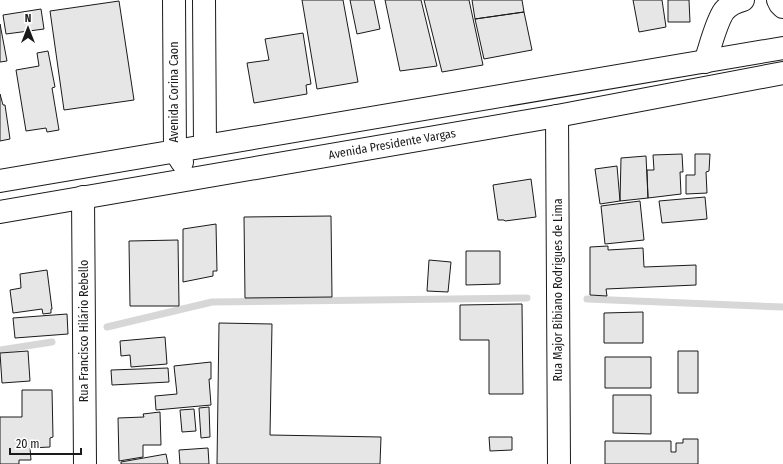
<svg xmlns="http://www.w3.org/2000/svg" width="783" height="464" font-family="'Fira Sans Condensed',sans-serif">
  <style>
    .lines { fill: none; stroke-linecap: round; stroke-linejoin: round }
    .stream { stroke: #d7d7d7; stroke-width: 7 }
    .building { fill: #e6e6e6; stroke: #1a1a1a }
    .minor-casing { stroke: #1a1a1a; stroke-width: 24 }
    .major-casing { stroke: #1a1a1a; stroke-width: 24 }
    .minor { stroke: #fff; stroke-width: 22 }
    .major { stroke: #fff; stroke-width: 22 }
    .labels { text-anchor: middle; stroke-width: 3; stroke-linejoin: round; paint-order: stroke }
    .street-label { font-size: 12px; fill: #1a1a1a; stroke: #fff }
  </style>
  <rect width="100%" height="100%" fill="#fff"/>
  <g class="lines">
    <!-- stream -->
    <path class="stream" d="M587,299L783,307
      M107,327L212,302L527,298
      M0,350L52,342"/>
  </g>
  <!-- building -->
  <path class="building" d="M302,0H343L358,82L317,89Z
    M350,0H374L380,29L357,34Z
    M385,0H421L437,66L400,71Z
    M424,0H469L483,65L442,72Z
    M472,0H522L524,12L475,19Z
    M633,0H662L666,27L639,32Z
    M668,0H689L690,22H668Z
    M119,1L134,100L64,110L50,11Z
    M41,9L44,29L6,34L3,15Z
    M524,12L532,50L484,59L475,19Z
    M0,24L7,61L0,62Z
    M303,33L311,84L306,85L307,94L254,103L247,63L269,60L265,39Z
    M48,51L55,87L52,88L59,130L47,132L46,128L26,131L16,70L39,66L37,53Z
    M0,94L3,105H5L10,139L0,141Z
    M682,154L683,172H680L681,194L648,198L647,170H654L653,155Z
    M695,154H710L709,171L706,172L707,193L686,194V175H695Z
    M646,156L648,198L620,201L621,158Z
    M617,166L620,201L600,204L595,169Z
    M531,179L536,217L505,221L504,220H498L493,185Z
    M705,197L707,219L662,223L659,201Z
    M640,201L644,240L605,244L601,206Z
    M331,216L332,297L245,298L244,217Z
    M216,224L217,271H213V276L183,282V229Z
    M178,240L179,306H130L129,241Z
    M608,246V250L643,248L644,267L696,265V285L606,289L607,296L590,295V247Z
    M466,251H500V284L466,285Z
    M429,260L451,262L448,292L427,291Z
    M47,270L52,309H51V313L43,314L42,309L13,313L10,290L21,288L20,274Z
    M522,304L523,394H489V340H460V305Z
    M643,312V343H604V313Z
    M67,314L68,334L15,338L13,318Z
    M219,323L272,324L270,435L381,437L380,464H217Z
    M165,337L167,364L131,367L130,355L121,356L120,341Z
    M28,351L30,381L2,383L0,353Z
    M678,351H698V393H678Z
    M605,357H651V388H605Z
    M211,362V379H209L211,405L156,410L155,396L177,394L174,366Z
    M168,368L169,382L112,385L111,370Z
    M22,390H52L53,437L50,438V447L30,448L31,460H19V464H0V417H22Z
    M613,395H651V434L613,433Z
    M209,407L210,437L201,438L199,408Z
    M194,409L196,431L182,432L180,410Z
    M160,412L161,445H143V457L119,461L118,418L144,417L143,414Z
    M489,437H512V450L490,451Z
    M683,439H698V464H605V441H671V452H676V443H683Z
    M208,448L209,464H180L179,450Z
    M166,454L168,464H121V462Z"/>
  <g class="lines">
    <!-- minor casing -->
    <g class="minor-casing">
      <path id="minor" d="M778,0L780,4L783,7
        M705,62C710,48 716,22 724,11C728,6 736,2 743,0
        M557,116L559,464
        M83,197L85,464"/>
    </g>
    <!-- major casing -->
    <g class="major-casing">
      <path id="major" d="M174,0L175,151L182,162
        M204,0L205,146
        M0,181L783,48
        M0,212L557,116L783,73"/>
    </g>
    <!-- minor -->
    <use href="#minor" class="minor"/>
    <!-- major -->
    <use href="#major" class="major"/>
  </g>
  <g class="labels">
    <!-- street labels -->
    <g class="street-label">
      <text transform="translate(174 92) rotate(-90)" y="4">Avenida Corina Caon</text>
      <text transform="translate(392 144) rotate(-10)" y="4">Avenida Presidente Vargas</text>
      <text transform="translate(558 290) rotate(-90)" y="4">Rua Major Bibiano Rodrigues de Lima</text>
      <text transform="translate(84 331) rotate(-90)" y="4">Rua Francisco Hilário Rebello</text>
    </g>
  </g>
  <!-- north arrow -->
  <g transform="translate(28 28)" stroke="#ffffff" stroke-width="3" paint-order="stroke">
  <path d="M0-3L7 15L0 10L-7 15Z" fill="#1a1a1a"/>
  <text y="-6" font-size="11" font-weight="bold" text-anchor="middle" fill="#1a1a1a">N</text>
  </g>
  <!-- scale -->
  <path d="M10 448v6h71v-6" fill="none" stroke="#1a1a1a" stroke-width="2"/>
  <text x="16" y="448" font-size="12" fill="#1a1a1a" stroke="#ffffff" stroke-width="3" paint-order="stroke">20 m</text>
</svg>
